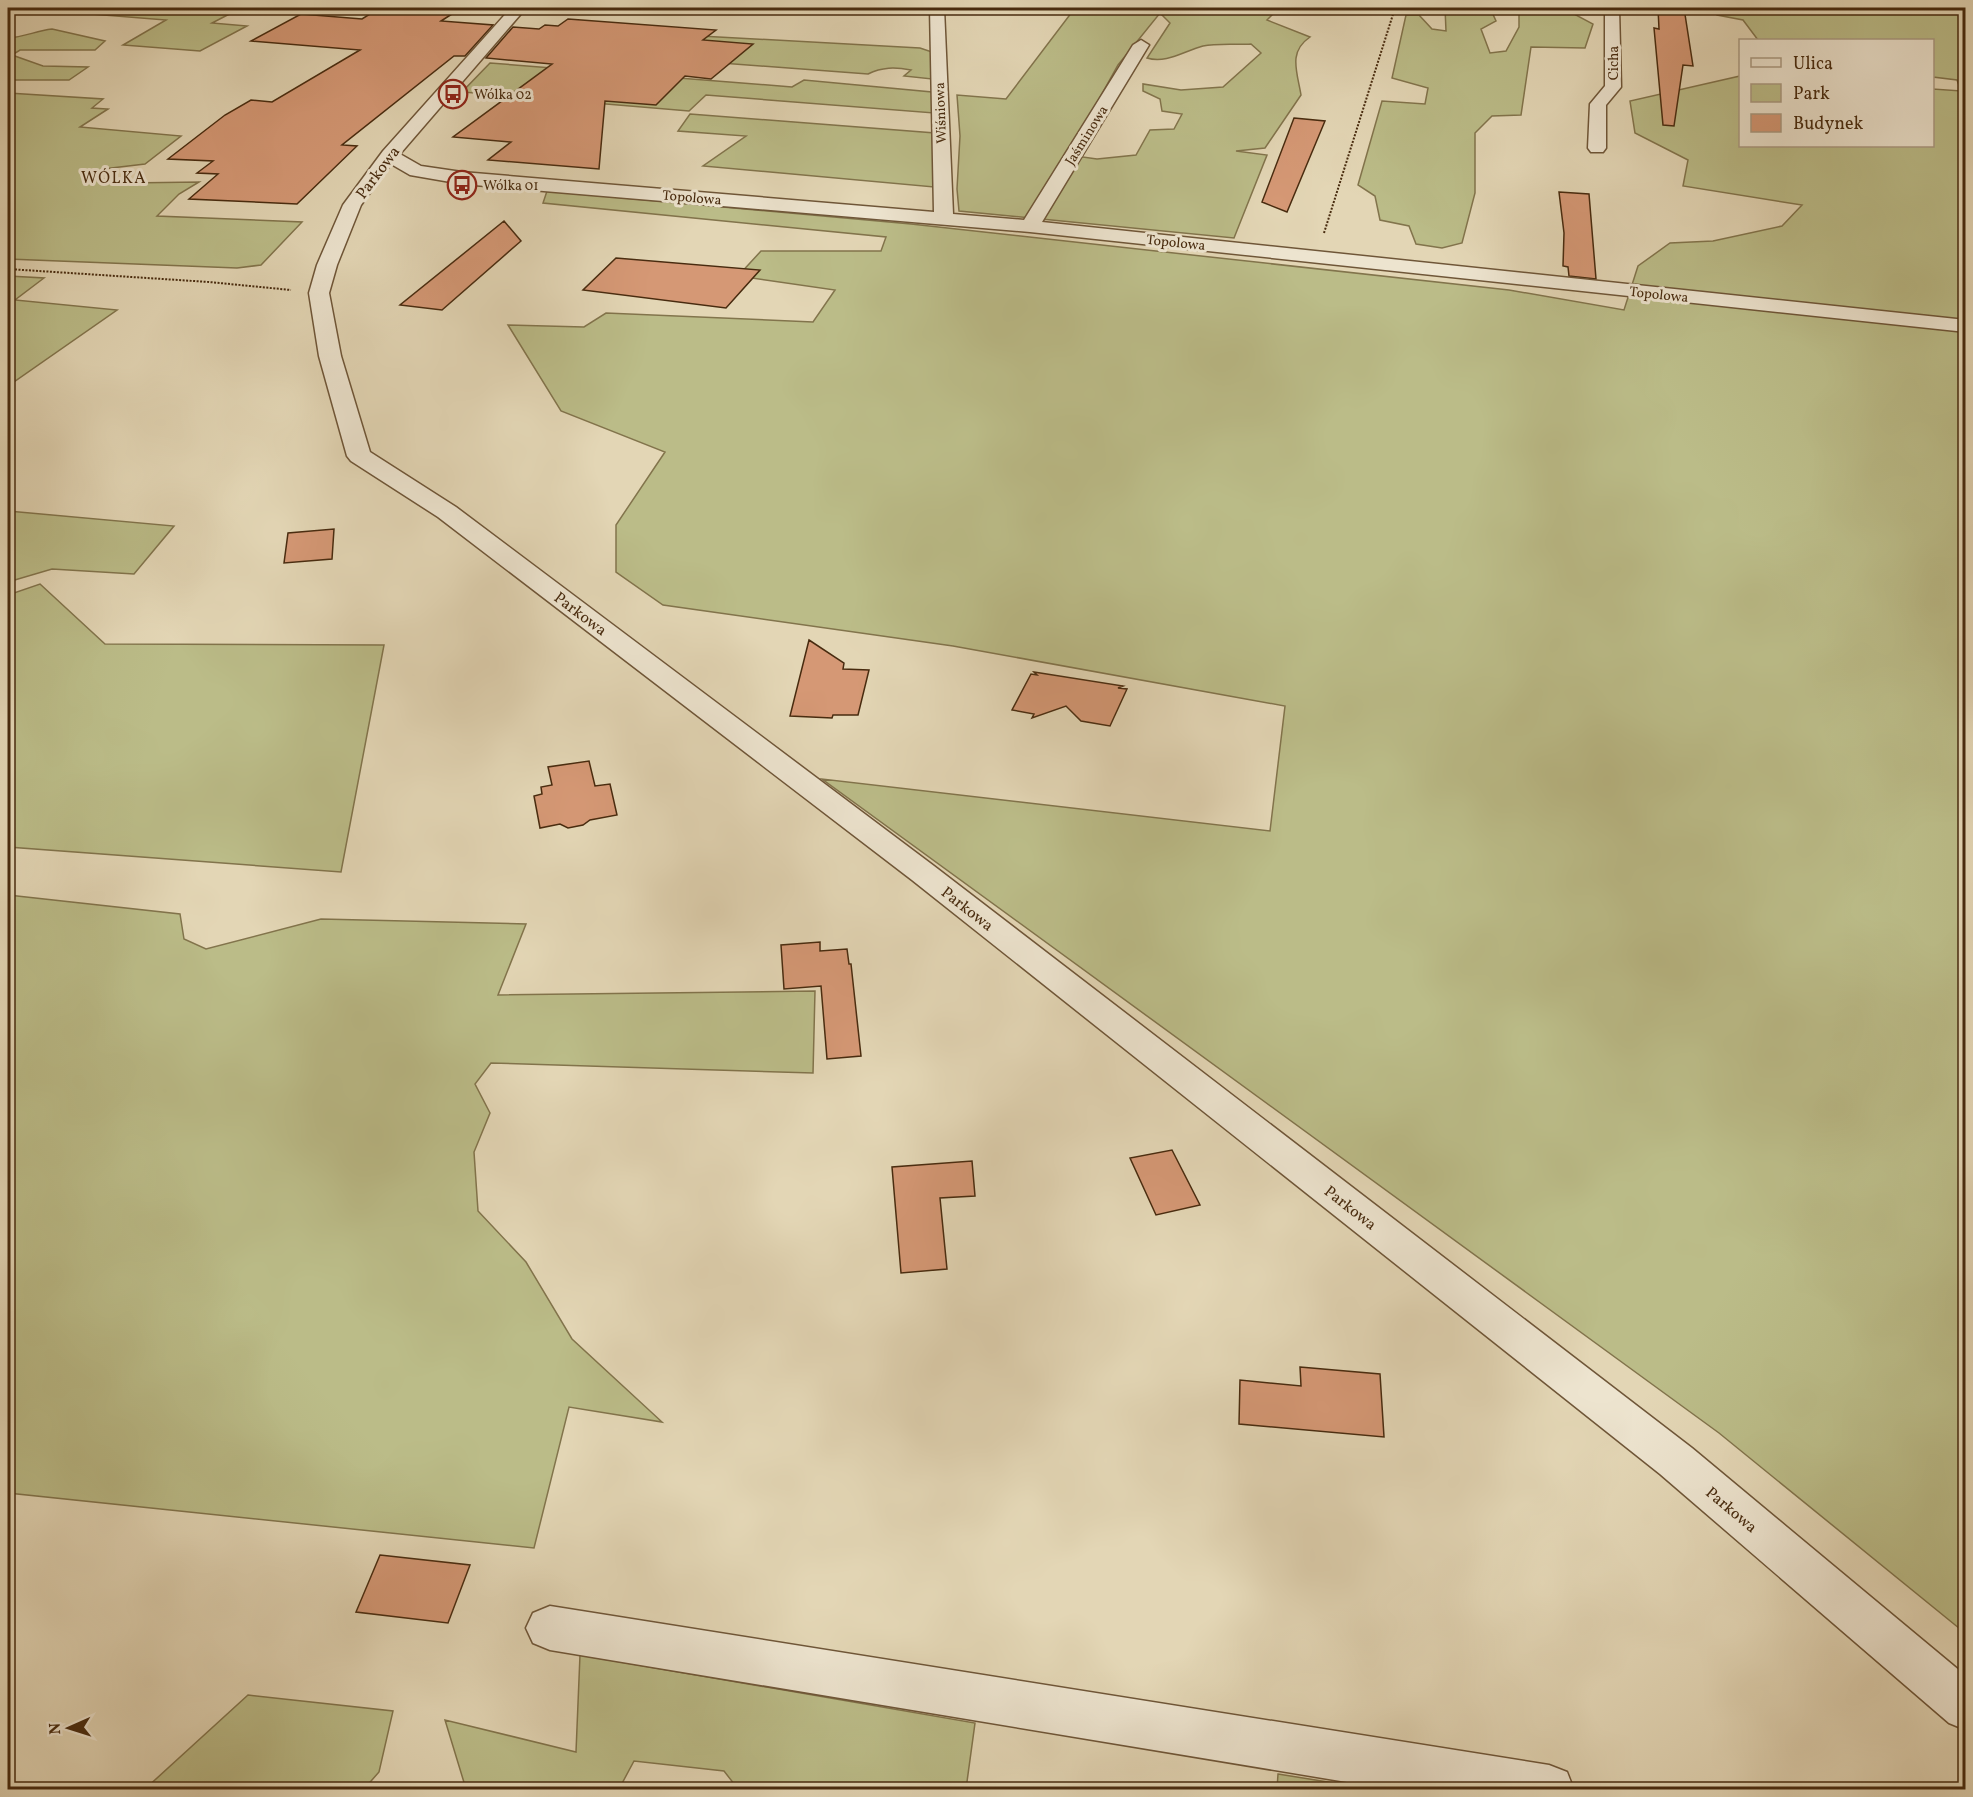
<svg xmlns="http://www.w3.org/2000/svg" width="1973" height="1797" font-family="Vollkorn,serif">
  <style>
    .green { fill: #bbbc88; stroke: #82744c; stroke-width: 1.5; fill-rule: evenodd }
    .building { fill: #d59875; stroke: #482b0f; stroke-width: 1.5 }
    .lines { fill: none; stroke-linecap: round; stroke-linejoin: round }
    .minor-casing { stroke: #6f5638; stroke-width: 3 }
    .path { stroke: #482b0f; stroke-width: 2; stroke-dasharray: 2 1.5; stroke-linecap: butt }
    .minor { fill: #ede4cf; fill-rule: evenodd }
    .labels { text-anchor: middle; stroke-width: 6; stroke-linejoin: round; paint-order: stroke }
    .far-street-label { font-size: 14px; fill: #482b0f; stroke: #ede4cf }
    .far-poi-label { font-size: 14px; fill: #482b0f; stroke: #ede4cf; text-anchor: start }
    .street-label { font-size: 16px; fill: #482b0f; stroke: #ede4cf }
    .far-quarter-label { font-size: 16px; letter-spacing: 1.5px; fill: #482b0f; stroke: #ede4cf }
  </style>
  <rect width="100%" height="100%" fill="#e3d6b5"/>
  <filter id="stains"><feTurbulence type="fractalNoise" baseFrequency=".00333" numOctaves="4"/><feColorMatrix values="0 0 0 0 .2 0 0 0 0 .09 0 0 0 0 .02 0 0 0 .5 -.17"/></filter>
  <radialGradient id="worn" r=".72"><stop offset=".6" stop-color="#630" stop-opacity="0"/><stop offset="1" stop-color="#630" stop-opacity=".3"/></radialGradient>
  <!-- green -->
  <path class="green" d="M39,8H241L212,23L247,26L200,51L123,45L166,20L54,11Z
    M1075,8H1279L1267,20L1310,37C1288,52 1297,71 1301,95L1265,148L1236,151L1267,155L1234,238L959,211L957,189L960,136L957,95L1006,99ZM1160,13L1170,23L1147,58C1166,64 1184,51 1203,46C1217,43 1236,45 1251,44L1261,53L1223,87L1181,90L1143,84V91L1160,99L1162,111L1182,114L1174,129L1150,130L1136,155L1097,159L1068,155L1118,65Z
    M1445,8H1490L1496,21L1481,29L1490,53L1506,51L1519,27V12L1521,8H1574L1572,13L1593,24L1585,48L1531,47L1521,115L1492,116L1475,133V193L1462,243L1442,248L1416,244L1409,226L1380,220L1375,196L1358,185L1382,101L1425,104L1428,88L1392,78L1406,15H1419L1432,29L1446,31Z
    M1711,8H1965V1633L1719,1433L822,779L1270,831L1285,706L953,646L663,605L616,572V525L665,452L561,411L508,325L584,327L606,313L813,322L835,290L738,276L761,251H881L886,237L543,203L547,191L911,224L1509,290L1624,310L1638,266L1670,243L1713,241L1782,226L1802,205L1683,186L1688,160L1635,133L1630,101L1740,76V146H1932L1933,89L1961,91L1957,80L1933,77L1932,40H1758L1743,20L1717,15Z
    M52,29L105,41L95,50H20L12,55L43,66L88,67L69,80H8V38C24,37 36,31 52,29Z
    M682,35L920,48L932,52V79L904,76L911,70C895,67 882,67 868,74L654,58Z
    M490,63L792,87L804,80L932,92L934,113L706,95L689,111L462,92Z
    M8,93L103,99L92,108L108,109L80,127L181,136L145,164L103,169L93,173L96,178L126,183L199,182L179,194L157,216L302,222L261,265L237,268L8,259Z
    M690,114L935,133L934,187L703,166L746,136L678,131Z
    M8,276L44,278L15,300L117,310L8,386Z
    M8,511L174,526L134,574L52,569L8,582Z
    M40,584L105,644L384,645L341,872L8,847V595Z
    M8,895L180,914L184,939L206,949L321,919L526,924L498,995L815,991L813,1073L491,1063L475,1084L490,1113L474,1152L478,1211L526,1262L572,1339L662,1422L569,1407L534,1548L8,1493Z
    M580,1655L975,1723L966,1789H738L724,1771L634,1761L619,1789H466L445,1720L576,1752Z
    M248,1695L393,1711L379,1772L364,1789H145Z
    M1278,1774L1372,1789H1277Z"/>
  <!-- building -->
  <path class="building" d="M1658,8H1684L1693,66L1683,65L1674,126L1663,125L1654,28L1659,29Z
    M378,9L452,14L441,21L493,25L465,56H454L342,145L357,146L297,204L189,199L218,174L197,173L213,161L168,159L225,115L251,100L272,102L360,50L251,41L301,14L362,19Z
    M568,19L716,30L703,40L753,44L711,79L685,76L656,105L605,101L599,169L488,160L511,142L453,137L552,64L486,58L513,27L539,29L545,25L558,26Z
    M1294,118L1325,121L1287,212L1262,202Z
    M1559,192L1589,194L1596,279L1569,276L1568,267L1563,266L1564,233Z
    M504,221L521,241L442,310L400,305Z
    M616,258L760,270L726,308L583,290Z
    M334,529L332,559L284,563L288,533Z
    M809,640L844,663L843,669L869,670L858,715H833L832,718L790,716Z
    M1034,672L1123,686L1118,688L1127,689L1110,726L1081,721L1066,706L1032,718L1034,714L1012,710L1031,674L1037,675Z
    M589,761L595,786L610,784L617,815L590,820L583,825L568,828L560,824L540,828L534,796L542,794L541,787L552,785L548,767Z
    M820,942V951L847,949L849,964H851L861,1056L827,1059L821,986L784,989L781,945Z
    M1172,1150L1200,1205L1156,1215L1130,1158Z
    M972,1161L975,1196L940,1198L947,1269L901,1273L892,1167Z
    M1300,1367L1380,1374L1384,1437L1239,1424L1240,1380L1301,1386Z
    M380,1555L470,1565L448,1623L356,1612Z"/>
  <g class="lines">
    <!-- minor casing -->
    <g class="minor-casing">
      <path id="minor" d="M511,8H526L400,154L421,166L462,172L934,212L930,8H944L953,214L1024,220L1133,45L1141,40L1149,45L1042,222L1966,320V332L1030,232L462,184L410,175L391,164L361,205L337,265L329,293L341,356L370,452L456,507L934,866L1692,1448L1966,1676V1730L1949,1723L1660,1474L912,880L438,517L351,461L347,456L319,356L309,293L317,265L343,205L383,151Z
        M1605,8H1619L1621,87L1606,105V148L1603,152H1591L1588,148L1590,104L1605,86Z
        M550,1606L1549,1765L1567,1772L1574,1790H1395L550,1650L533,1643L526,1628L533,1613Z"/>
    </g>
    <!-- path -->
    <path class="path" d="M1324,233L1395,8
      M8,269L209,282L291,290"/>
    <!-- minor -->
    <use href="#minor" class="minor"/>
  </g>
  <!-- icons -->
  <defs>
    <g id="bus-ring" transform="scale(1.5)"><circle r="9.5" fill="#ede4cf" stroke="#8f2418" stroke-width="1.5"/><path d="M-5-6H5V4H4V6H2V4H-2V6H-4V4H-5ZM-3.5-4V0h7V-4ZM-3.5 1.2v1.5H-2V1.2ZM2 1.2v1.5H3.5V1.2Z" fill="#8f2418"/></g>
  </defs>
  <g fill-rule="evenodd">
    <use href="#bus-ring" x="453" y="94"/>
    <use href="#bus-ring" x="462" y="185"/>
  </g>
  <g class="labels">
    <!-- far-street labels -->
    <g class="far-street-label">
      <text transform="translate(1613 63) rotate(-90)" y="5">Cicha</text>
      <text transform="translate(940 113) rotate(-92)" y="5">Wiśniowa</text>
      <text transform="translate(1086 135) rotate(-58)" y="5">Jaśminowa</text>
      <text transform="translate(692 197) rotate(5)" y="5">Topolowa</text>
      <text transform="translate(1176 242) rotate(6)" y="5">Topolowa</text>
      <text transform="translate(1659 294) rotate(6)" y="5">Topolowa</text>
    </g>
    <!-- far-poi labels -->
    <g class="far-poi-label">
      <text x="474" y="99">Wólka 02</text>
      <text x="483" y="190">Wólka 01</text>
    </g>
    <!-- street labels -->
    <g class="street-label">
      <text transform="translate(377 172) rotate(-53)" y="6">Parkowa</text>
      <text transform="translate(581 613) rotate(37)" y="6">Parkowa</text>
      <text transform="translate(968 908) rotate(38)" y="6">Parkowa</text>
      <text transform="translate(1351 1207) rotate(38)" y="6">Parkowa</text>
      <text transform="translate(1732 1509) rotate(40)" y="6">Parkowa</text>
    </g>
    <!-- far-quarter labels -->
    <g class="far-quarter-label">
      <text x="114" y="183">WÓLKA</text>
    </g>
  </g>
  <!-- margin -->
  <rect width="1973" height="1797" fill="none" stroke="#e3d6b5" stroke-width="30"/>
  <rect x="9" y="9" width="1955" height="1779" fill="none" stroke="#482b0f" stroke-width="3"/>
  <rect x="15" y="15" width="1943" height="1767" fill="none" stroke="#482b0f" stroke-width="1.5"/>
  <!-- legend -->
  <rect x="1739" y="39" width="195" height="108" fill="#ede4cf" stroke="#ab9a82" stroke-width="1.5"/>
  <rect x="1751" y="58" width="30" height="9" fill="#ede4cf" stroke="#ab9a82" stroke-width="1.5"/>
  <text x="1793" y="69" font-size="18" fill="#482b0f">Ulica</text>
  <rect x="1751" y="84" width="30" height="18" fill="#bbbc88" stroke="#ab9a82" stroke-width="1.5"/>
  <text x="1793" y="99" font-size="18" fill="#482b0f">Park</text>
  <rect x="1751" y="114" width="30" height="18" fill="#d59875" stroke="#ab9a82" stroke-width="1.5"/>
  <text x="1793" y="129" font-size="18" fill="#482b0f">Budynek</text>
  <!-- north arrow -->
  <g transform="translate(69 1728) rotate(267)" stroke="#ede4cf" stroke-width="4.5" paint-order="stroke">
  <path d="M0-4.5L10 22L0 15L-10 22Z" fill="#482b0f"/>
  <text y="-9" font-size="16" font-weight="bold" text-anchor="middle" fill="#482b0f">N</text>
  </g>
  <rect width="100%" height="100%" filter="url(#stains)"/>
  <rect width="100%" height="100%" fill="url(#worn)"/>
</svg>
